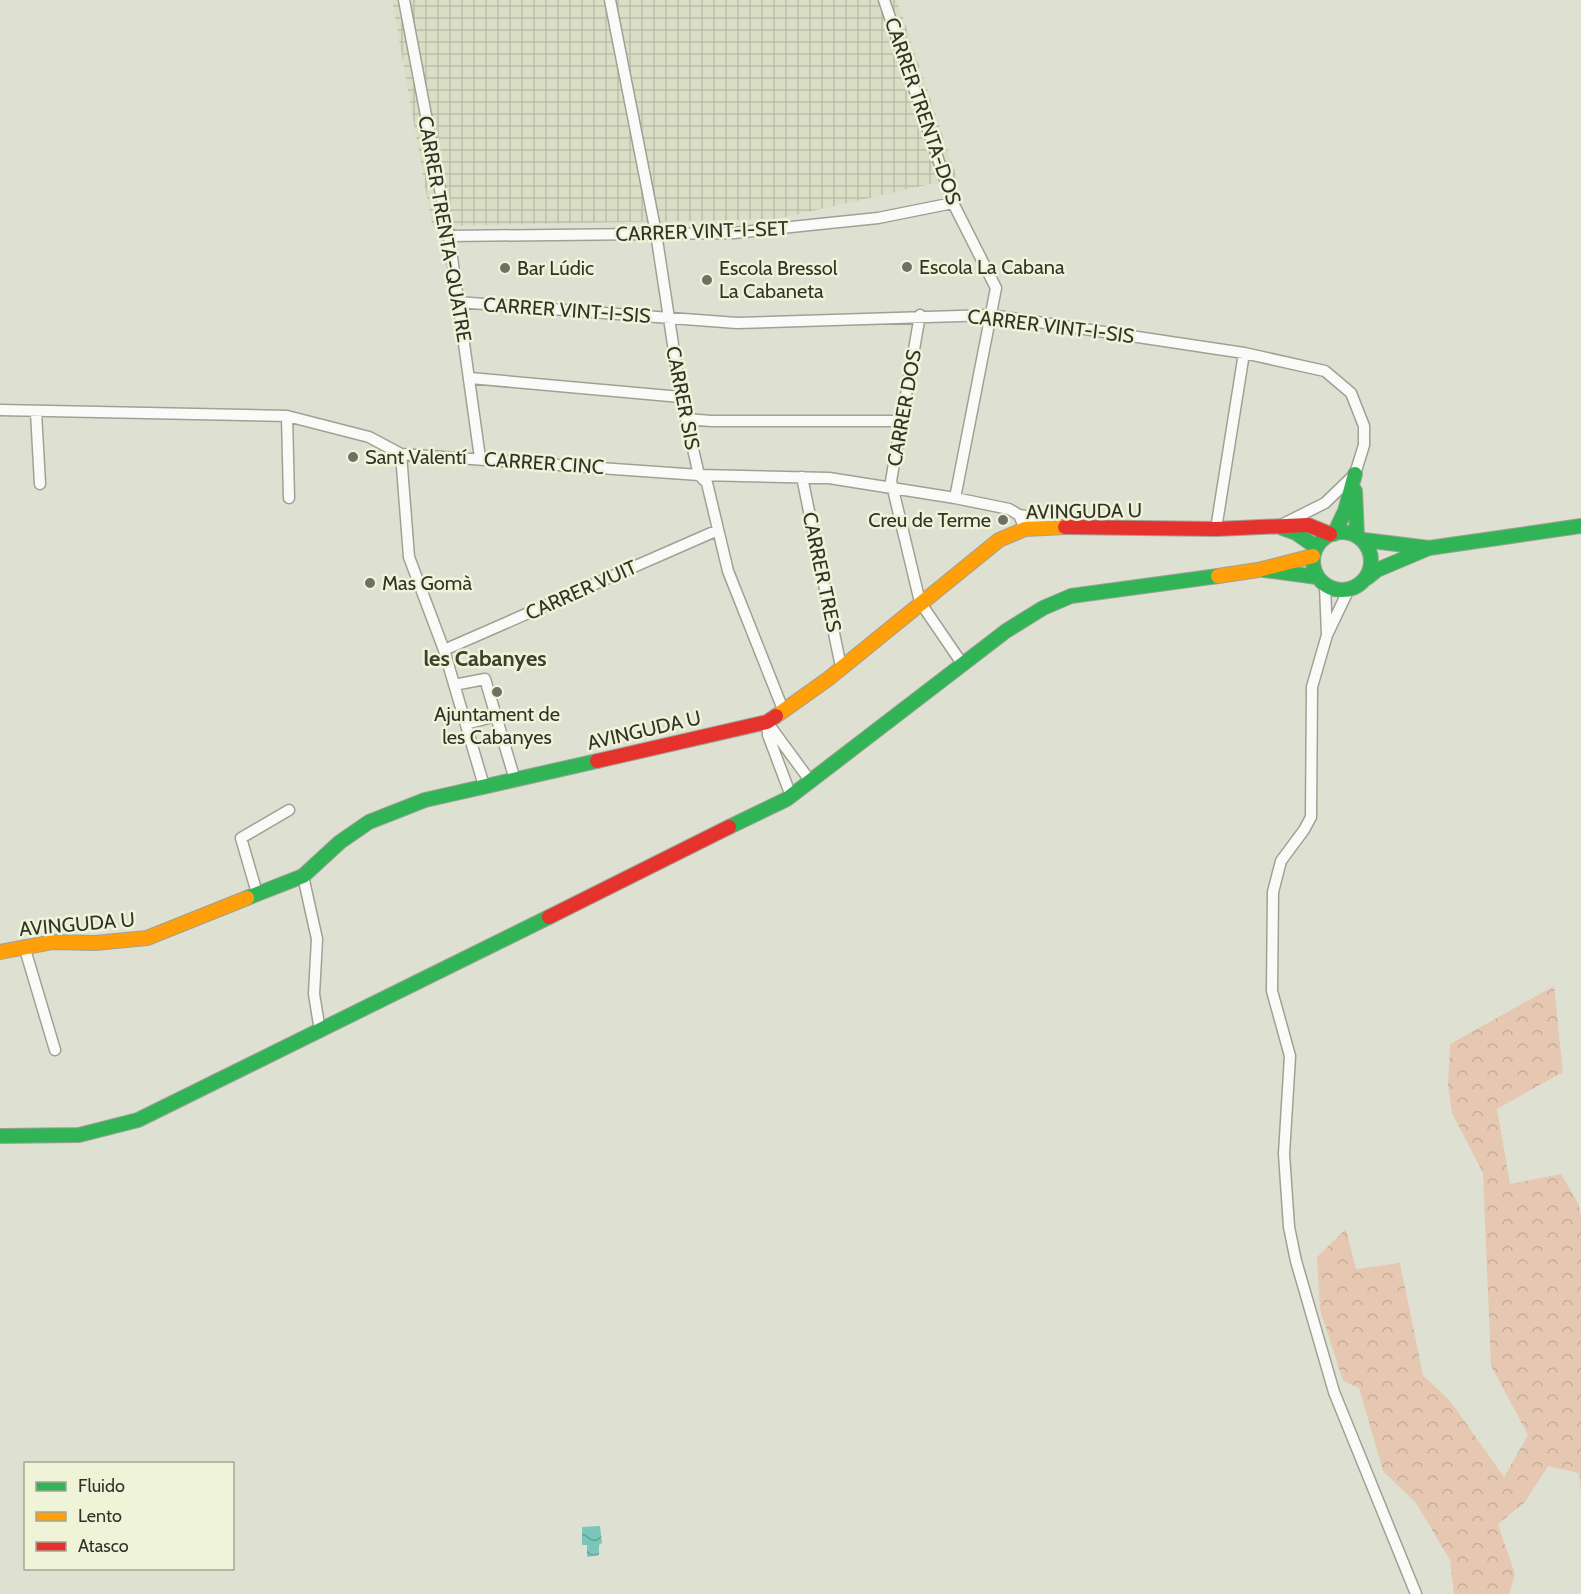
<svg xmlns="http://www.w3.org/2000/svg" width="1581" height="1594" font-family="Cabin,sans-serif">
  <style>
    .industrial { fill: url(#industrial-grid) }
    .forest { fill: url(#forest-crowns) }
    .water { fill: url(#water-waves) }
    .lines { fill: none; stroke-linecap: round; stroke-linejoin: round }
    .street-casing { stroke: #9fa196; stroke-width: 13 }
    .fast-casing { stroke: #9fa196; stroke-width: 16 }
    .slow-casing { stroke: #9fa196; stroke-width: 16 }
    .jam-casing { stroke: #9fa196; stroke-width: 16 }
    .street { stroke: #fafaf8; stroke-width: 10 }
    .fast { stroke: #30b455; stroke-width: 14 }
    .slow { stroke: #ff9f0a; stroke-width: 14 }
    .jam { stroke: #e5322d; stroke-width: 14 }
    .poi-dot { fill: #6e7064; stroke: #eff4d9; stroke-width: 2 }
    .labels { text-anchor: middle; stroke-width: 5; stroke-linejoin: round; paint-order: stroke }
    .street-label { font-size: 20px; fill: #313329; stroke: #eff4d9 }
    .poi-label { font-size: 20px; fill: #313329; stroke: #eff4d9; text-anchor: start }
    .quarter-label { font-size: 22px; font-weight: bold; fill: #3d412b; stroke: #eff4d9 }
  </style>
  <defs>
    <pattern id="industrial-grid" width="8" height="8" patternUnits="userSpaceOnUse" patternTransform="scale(1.5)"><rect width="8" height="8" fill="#dadec5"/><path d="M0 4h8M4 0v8" fill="none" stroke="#bcbfa9"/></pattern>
    <pattern id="forest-crowns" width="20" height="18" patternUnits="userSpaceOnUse" patternTransform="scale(1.5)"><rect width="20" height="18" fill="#e6c8b2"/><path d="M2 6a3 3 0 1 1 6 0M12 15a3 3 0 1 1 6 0" fill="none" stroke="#c6ac99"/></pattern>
    <pattern id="water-waves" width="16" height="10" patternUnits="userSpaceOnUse" patternTransform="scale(1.5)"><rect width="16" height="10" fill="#7bc6ba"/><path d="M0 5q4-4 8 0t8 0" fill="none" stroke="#65a197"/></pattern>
  </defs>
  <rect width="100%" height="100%" fill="#dee1d2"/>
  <!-- industrial -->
  <path class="industrial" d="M392,0H897L957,178L777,219L432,226Z"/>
  <!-- forest -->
  <path class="forest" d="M1554,986L1563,1072L1497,1109L1510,1184L1561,1174L1578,1203L1581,1215V1492L1579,1473L1548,1466L1525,1502L1498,1524L1515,1574L1509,1594H1454L1450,1560L1416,1503L1383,1471L1359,1388L1343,1381L1320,1310L1317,1257L1346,1229L1356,1269L1400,1263L1423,1375L1451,1402L1504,1477L1528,1435L1491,1366L1483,1173L1452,1113L1448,1085L1450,1044Z"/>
  <!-- water -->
  <path class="water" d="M600,1526L602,1543L599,1545V1555L587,1557V1545H582V1527Z"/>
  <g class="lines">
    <!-- street casing -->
    <g class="street-casing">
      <path id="street" d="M404,0L449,236L480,458
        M610,0L656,233L681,397L699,475L707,483L728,571L784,712
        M884,0L953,203L996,288L955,498
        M449,236L734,233L878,218L953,203
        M458,302L737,323L991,315L1244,353L1325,371L1351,393L1364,426V445L1355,474L1325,503L1283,524
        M920,315L891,481L920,602L963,665
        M470,378L681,397
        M0,410L287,416L369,437L401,454L699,475L829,478L955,498L1009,509L1019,515L1025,529
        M36,412L40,484
        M287,416L289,498
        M686,419L711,421H903
        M401,454L409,557L444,650L484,786
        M802,477L841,667
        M1019,515L1038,518L1053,526
        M1216,529L1244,353
        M1325,586L1327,635
        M1348,591L1327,635L1312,687L1311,817L1304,830L1281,861L1273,892L1272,991L1290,1056L1284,1154L1289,1227L1296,1261L1334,1392L1416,1594
        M444,650L718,530
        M454,685L485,679L515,780
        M767,722L768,735L791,796
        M767,722L811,782
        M466,724L496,716
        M303,876L317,939L314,994L320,1031
        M257,893L241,838L289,810
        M24,946L55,1050"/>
    </g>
    <!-- fast casing -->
    <g class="fast-casing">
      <path id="fast" d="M1355,491L1357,536
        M1282,528L1296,533L1316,547
        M1313 561a29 29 0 1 1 58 0a29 29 0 1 1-58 0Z
        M1334,534L1345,511L1355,474
        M1364,540L1429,548L1581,526
        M1264,570L1317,577
        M1367,578L1377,570L1429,548
        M729,827L787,799L1006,631L1043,608L1071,596L1218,576
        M247,898L303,876L340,842L369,822L425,800L597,761
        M0,1136L79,1135L138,1120L549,917"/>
    </g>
    <!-- slow casing -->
    <g class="slow-casing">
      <path id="slow" d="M1218,576L1258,570L1313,556
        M776,716L828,679L999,540L1025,529L1065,527
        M0,952L53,942L95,943L147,938L247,898"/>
    </g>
    <!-- jam casing -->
    <g class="jam-casing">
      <path id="jam" d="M1065,527L1216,529L1308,525L1330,534
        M597,761L767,722L776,716
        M549,917L729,827"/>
    </g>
    <!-- street -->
    <use href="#street" class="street"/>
    <!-- fast -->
    <use href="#fast" class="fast"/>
    <!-- slow -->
    <use href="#slow" class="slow"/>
    <!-- jam -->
    <use href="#jam" class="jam"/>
  </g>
  <!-- markers -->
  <g class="poi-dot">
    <circle cx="907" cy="267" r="6"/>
    <circle cx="505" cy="268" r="6"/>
    <circle cx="707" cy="280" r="6"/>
    <circle cx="353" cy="457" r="6"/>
    <circle cx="1003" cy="520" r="6"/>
    <circle cx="370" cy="583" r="6"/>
    <circle cx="497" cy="692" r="6"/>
  </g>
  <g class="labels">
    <!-- street labels -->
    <g class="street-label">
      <text transform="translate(923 111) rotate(71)" y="7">CARRER TRENTA-DOS</text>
      <text transform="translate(445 229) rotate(80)" y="7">CARRER TRENTA-QUATRE</text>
      <text transform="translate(702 231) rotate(-2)" y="7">CARRER VINT-I-SET</text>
      <text transform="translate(567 310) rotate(4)" y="7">CARRER VINT-I-SIS</text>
      <text transform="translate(1051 326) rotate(7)" y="7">CARRER VINT-I-SIS</text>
      <text transform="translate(683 398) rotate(79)" y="7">CARRER SIS</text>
      <text transform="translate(904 408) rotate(-80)" y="7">CARRER DOS</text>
      <text transform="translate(544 463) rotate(4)" y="7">CARRER CINC</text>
      <text transform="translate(1084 511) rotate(-1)" y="7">AVINGUDA U</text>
      <text transform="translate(822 572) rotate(78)" y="7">CARRER TRES</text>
      <text transform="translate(581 590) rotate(-24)" y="7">CARRER VUIT</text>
      <text transform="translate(644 730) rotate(-13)" y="7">AVINGUDA U</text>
      <text transform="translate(77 924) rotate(-5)" y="7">AVINGUDA U</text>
    </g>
    <!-- poi labels -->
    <g class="poi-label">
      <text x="919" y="274">Escola La Cabana</text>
      <text x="517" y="275">Bar Lúdic</text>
      <text x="719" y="275">Escola Bressol<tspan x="719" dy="23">La Cabaneta</tspan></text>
      <text x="365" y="464">Sant Valentí</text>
      <text x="991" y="527" text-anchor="end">Creu de Terme</text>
      <text x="382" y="590">Mas Gomà</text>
      <text x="497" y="721" text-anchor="middle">Ajuntament de<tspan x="497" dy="23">les Cabanyes</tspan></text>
    </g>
    <!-- quarter labels -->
    <g class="quarter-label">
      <text x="485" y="666">les Cabanyes</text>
    </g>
  </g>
  <!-- legend -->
  <rect x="24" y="1462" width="210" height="108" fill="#eff4d9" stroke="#a3a793" stroke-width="1.5"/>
  <rect x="36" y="1482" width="30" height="9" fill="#30b455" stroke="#a3a793" stroke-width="1.5"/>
  <text x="78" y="1492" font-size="18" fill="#313329">Fluido</text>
  <rect x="36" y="1512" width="30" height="9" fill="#ff9f0a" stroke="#a3a793" stroke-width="1.5"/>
  <text x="78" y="1522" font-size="18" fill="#313329">Lento</text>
  <rect x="36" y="1542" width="30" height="9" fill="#e5322d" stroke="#a3a793" stroke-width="1.5"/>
  <text x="78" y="1552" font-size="18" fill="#313329">Atasco</text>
</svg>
